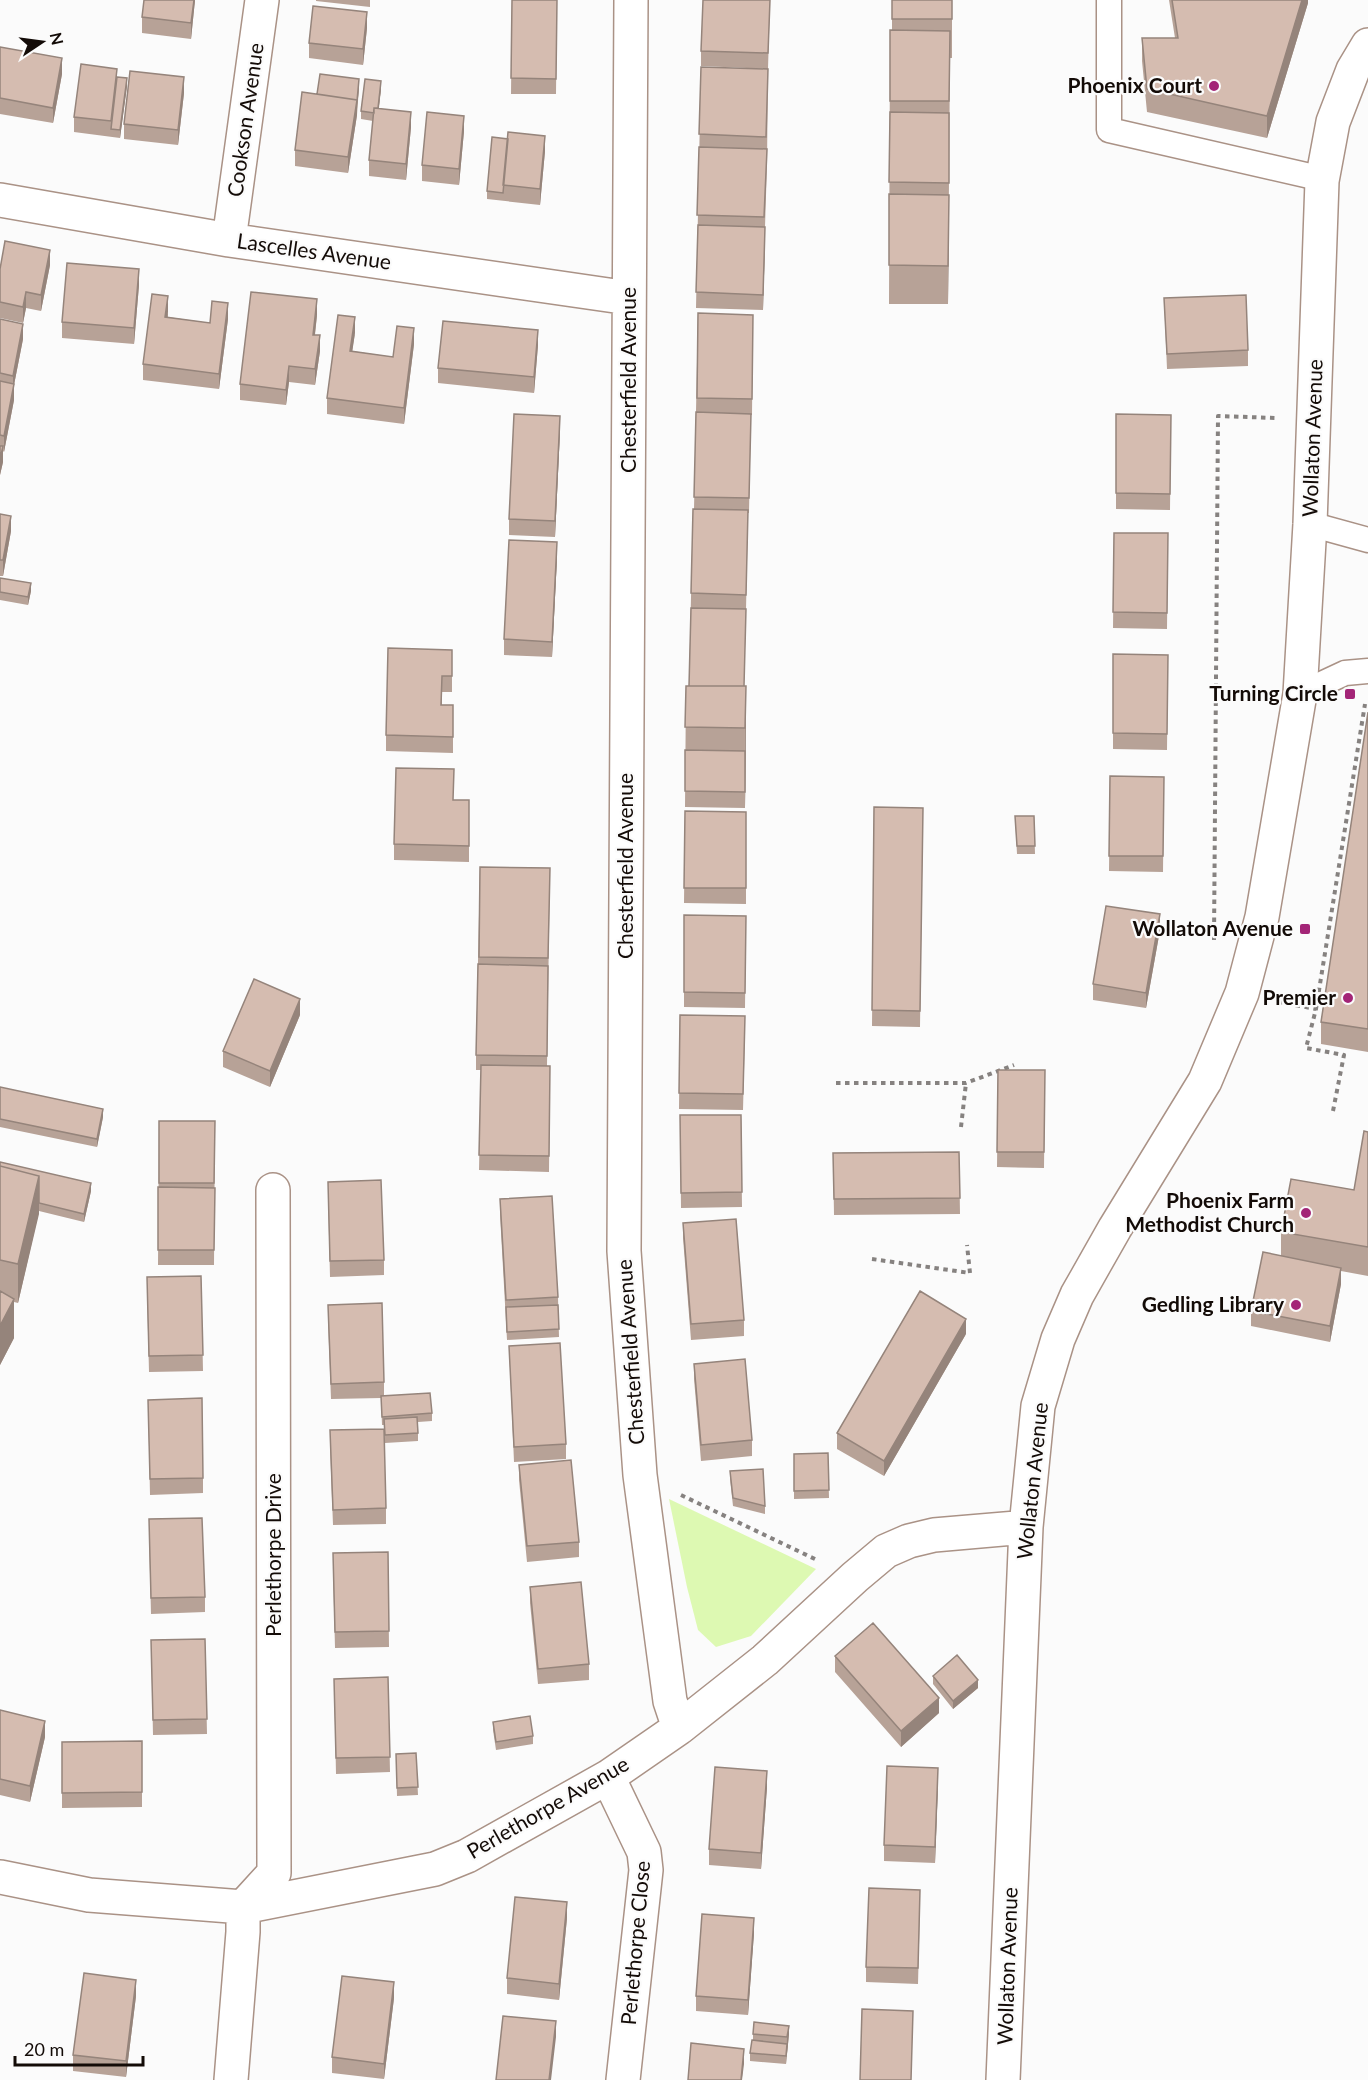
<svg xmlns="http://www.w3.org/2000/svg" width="1368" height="2080" font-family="Lato,sans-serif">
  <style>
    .green { fill: #ddf9b2 }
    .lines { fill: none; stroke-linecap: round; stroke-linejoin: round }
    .service-casing { stroke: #aa9286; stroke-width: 27 }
    .minor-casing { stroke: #aa9286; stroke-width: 36 }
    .path { stroke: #868280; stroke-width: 4; stroke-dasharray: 4.5 4.5; stroke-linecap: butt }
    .service { stroke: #fff; stroke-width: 24 }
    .minor { stroke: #fff; stroke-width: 33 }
    .wall { fill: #b7a297 }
    .shaded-wall { fill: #95847b }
    .building { fill: #d5bcb0; stroke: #95847b; stroke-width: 1.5 }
    .poi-dot { fill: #a32577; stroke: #fbfbfb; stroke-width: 2 }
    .labels { text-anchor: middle; stroke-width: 4.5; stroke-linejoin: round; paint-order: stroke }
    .poi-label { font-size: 21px; font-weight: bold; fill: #130b07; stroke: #fbfbfb; text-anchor: end }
    .street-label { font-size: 21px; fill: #130b07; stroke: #fbfbfb }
  </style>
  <rect width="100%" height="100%" fill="#fbfbfb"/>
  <!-- green -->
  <path class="green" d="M669,1499L816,1569L751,1636L716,1647L698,1630L687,1587Z"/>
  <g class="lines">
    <!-- service casing -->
    <g class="service-casing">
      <path id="service" d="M1109,0V130L1323,179
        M1310,524L1368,540
        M1300,694L1345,673L1368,671"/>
    </g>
    <!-- minor casing -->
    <g class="minor-casing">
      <path id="minor" d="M631,0L624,1251L640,1475L670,1701L679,1728
        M0,200L229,240L629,298
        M229,240L262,0
        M608,1777L644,1852L646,1870L623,2080
        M0,1877L89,1895L243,1907L435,1869L467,1856L608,1777L679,1728L765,1660L855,1577L886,1551L909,1541L934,1535L1026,1527
        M231,2080L243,1932V1907L274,1873L273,1190
        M1003,2080L1026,1527L1038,1406L1058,1339L1077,1295L1115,1228L1205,1081L1242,993L1262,917L1300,694L1310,524L1322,181L1333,122L1353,70L1368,45"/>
    </g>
    <!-- path -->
    <path class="path" d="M1214,940L1218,416L1276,418
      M1278,1002L1316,1009
      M836,1083H966L1014,1065
      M1333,1111L1344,1055L1306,1048L1316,1009L1365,704
      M961,1127L966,1083
      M872,1259L970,1273L967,1245
      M681,1495L817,1560"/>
    <!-- service -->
    <use href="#service" class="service"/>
    <!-- minor -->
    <use href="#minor" class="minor"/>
  </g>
  <!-- wall -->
  <path class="wall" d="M195,0L191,39L142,33V17Z
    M316,0H370V7L316,1Z
    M512,0H557L556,94H511Z
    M770,0L768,69L701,66V51Z
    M892,0H952V58H950L948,304H889L890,30L892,31Z
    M1169,0H1308V3L1267,138L1147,112L1142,61V38H1175Z
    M367,28L363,65L309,58V43Z
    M0,47L62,74L53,123L0,114Z
    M701,67L768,69L767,164L765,227V242L763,310L696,308Z
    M117,77L127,86L120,138L74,132V117Z
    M359,87L357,115L348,173L295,166V150L317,94Z
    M381,89L379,108L411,127L406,180L369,176V160L373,121L361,119V111Z
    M184,93L178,145L124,139V124Z
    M464,131L459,185L422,181V165Z
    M545,151L540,205L487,199V191Z
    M50,265L41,311L26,308L23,323L0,318V269Z
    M139,285L134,344L62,338V322Z
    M1164,298L1248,350V366L1167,369Z
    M168,312V317L210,323L228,319L219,389L143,380V364Z
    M698,313L753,315L752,415H751L749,513H748L746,610L744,686L746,725L745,808L685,807L686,686H689L693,509H694Z
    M317,315L315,335L320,351L315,385L289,382L286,405L240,400V384Z
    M0,319L23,339L14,385V400L4,452L3,451V462L0,475Z
    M355,333L352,351L393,357L414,344L404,424L327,414V398Z
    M538,345L534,393L438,383V368Z
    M1116,414L1171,415L1170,510L1116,509Z
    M560,431L555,537L509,535V519Z
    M0,514L11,531L3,576H0Z
    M1114,533H1168L1167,629L1113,628Z
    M557,558L552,657L504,655V639Z
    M0,580L31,591L28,605L0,600Z
    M452,650V692H442V705H453V753L386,751V735Z
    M1113,654L1168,655L1167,750L1113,749Z
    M1368,712V1052L1321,1044V1022Z
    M1110,776L1164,777L1163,872L1109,871Z
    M454,800H469V862L394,860V844Z
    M874,807L923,808L920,1027L872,1026Z
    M685,811L746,812V904L684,903Z
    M1015,816H1034L1035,854H1017Z
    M480,867L550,868L547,1066H550L549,1172L479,1170L481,1070H476V1055Z
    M684,915L746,916L745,1008L684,1007Z
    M1160,930L1146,1008L1093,1000V984Z
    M300,1015L270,1087L223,1067V1051Z
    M680,1015L745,1032L743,1110L679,1109Z
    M998,1070H1045L1044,1168L997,1167Z
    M0,1087L103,1117L97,1147L0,1127Z
    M680,1115H741L742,1207L681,1208Z
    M159,1121H215L214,1265H158Z
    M1368,1132V1276L1341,1271V1284L1330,1342L1251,1326V1311L1281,1256V1232L1354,1190Z
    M959,1152L960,1214L834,1215L833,1153Z
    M0,1162L91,1191L84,1222L39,1211L18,1303L14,1302V1338L0,1365Z
    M328,1197L384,1260V1275L330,1277Z
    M500,1199L558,1297L559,1337L507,1340L500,1214Z
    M683,1223L744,1320V1336L691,1340L683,1238Z
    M201,1276L203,1371L149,1372L147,1293Z
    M328,1320L384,1382V1396L432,1413V1421L418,1422V1441L385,1443L384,1425H382L381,1398L331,1399Z
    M966,1334L884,1476L837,1449V1433Z
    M509,1346L566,1444V1459L514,1462Z
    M694,1364L752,1440V1456L701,1461L694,1379Z
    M148,1400L203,1478V1493L150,1495Z
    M330,1446L386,1508V1524L333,1525Z
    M828,1453L829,1498L794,1499V1454Z
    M519,1465L579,1542V1557L527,1562L519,1480Z
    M730,1471L765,1506V1514L733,1506L730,1479Z
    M149,1535L205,1597V1612L151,1614Z
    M388,1552L389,1647L335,1648L333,1569Z
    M530,1587L589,1664V1680L538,1684L530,1603Z
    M205,1639L207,1734L153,1735L151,1640Z
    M835,1656L939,1713L901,1747L835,1672Z
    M933,1676L978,1688L953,1709L933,1684Z
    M388,1677L390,1772L336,1774L334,1679Z
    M0,1710L45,1737L30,1802L0,1795Z
    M493,1722L533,1736V1744L496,1750L493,1730Z
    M142,1741V1807L62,1808V1742Z
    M416,1753L418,1795L397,1796L396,1754Z
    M938,1784L935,1863L884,1861V1845Z
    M767,1787L761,1869L709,1865V1849Z
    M920,1906L918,1984L866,1982V1967Z
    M567,1918L559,2000L507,1994V1978Z
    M754,1933L748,2015L696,2011V1996Z
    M136,1996L126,2077L73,2071V2055Z
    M394,1998L384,2079L332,2073V2057Z
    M753,2034H789L786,2064L750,2061V2053L753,2041Z"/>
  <!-- shaded-wall -->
  <path class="shaded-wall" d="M194,0H195L191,39V23Z
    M1302,0H1308V3L1267,138V116Z
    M367,12V28L363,65V49Z
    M62,58V74L53,123V108Z
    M184,77V93L178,145V130Z
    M127,78V86L120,138V130Z
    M359,79V87L357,109V101Z
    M381,81V89L377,121V113Z
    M357,100V115L348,173V157Z
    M411,112V127L406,180V164Z
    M464,116V131L459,185V169Z
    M545,136V151L540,205V189Z
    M949,195V234L948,304V266Z
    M765,227V242L763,310V295Z
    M50,250V265L41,311V295Z
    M139,269V285L134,344V328Z
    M26,292V308L23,323V307Z
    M168,296V312L165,333V317Z
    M317,299V315L313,350V335Z
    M228,303V319L219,389V374Z
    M355,317V333L350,367V351Z
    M23,324V339L14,385V400L4,452V436L13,391V376Z
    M414,328V344L404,424V408Z
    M538,330V345L534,393V377Z
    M320,335V351L315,385V369Z
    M289,366V382L286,405V390Z
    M560,416V431L555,537V521Z
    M3,446V462L0,475V459Z
    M11,516V531L3,576V560Z
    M557,542V558L552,657V642Z
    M31,583V591L28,605V597Z
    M746,686V725L745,808V751Z
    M1160,914V930L1146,1008V993Z
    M300,999V1015L270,1087V1071Z
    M103,1109V1117L97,1147V1139Z
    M39,1176V1214L18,1303V1264Z
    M91,1183V1191L84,1222V1214Z
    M1341,1268V1284L1330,1342V1326Z
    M14,1299V1338L0,1365V1326Z
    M966,1319V1334L884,1476V1461Z
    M978,1680V1688L953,1709V1701Z
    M939,1698V1713L901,1747V1731Z
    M45,1721V1737L30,1802V1786Z
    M938,1768V1784L935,1863V1847Z
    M767,1771V1787L761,1869V1853Z
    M567,1902V1918L559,2000V1984Z
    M754,1918V1933L748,2015V2000Z
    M136,1980V1996L126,2077V2061Z
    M394,1982V1998L384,2079V2064Z
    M556,2021V2037L551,2080H549Z
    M789,2026V2034L786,2064L787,2037Z
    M744,2049V2064L742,2080H741Z"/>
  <!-- building -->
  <path class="building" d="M144,0H194L191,23L142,17Z
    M512,0H557L556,79L511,78Z
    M703,0H770L768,53L701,51Z
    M892,0H952V19H892Z
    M1172,0H1302L1267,116L1147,89L1142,38H1178Z
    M313,6L367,12L363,49L309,43Z
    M890,30L950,31L949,101H890Z
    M0,47L62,58L53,108L0,98Z
    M81,64L117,69L111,121L74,117Z
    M701,67L768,69L766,137L699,134Z
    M130,71L184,77L178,130L124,124Z
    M320,74L359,79L357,101V100L317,94Z
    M117,77L127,78L120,130L111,129Z
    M365,79L381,81L378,108H374V113L361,111Z
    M302,92L357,100L348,157L295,150Z
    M374,108L411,112L406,164L369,160Z
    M427,112L464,116L459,169L422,165Z
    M890,112L949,113V183L889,182Z
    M508,132L545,136L540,189L503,185Z
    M492,137L508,139L503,193L487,191Z
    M699,147L767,149L764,217L697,215Z
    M889,194L949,195L948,266L889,265Z
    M698,225L765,227L763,295L696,292Z
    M5,241L50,250L41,295L26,292L23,307L0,302V269Z
    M67,263L139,269L134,328L62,322Z
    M251,292L317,299L313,335H320L315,369L289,366L286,390L240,384Z
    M152,294L168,296L165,317L210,323L212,301L228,303L219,374L143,364Z
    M1246,295L1248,350L1167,354L1164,298Z
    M698,313L753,315L752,399L697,398Z
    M338,315L355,317L350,351L393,357L397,326L414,328L404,408L327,398Z
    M0,319L23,324L13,376L0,373Z
    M443,321L538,330L534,377L438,368Z
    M0,381L14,384L4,436L0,435Z
    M696,412L751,414L749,498L694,497Z
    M514,414L560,416L555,521L509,519Z
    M1116,414L1171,415L1170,494L1116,493Z
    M0,446H3L0,459Z
    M693,509L748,510L746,595L691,593Z
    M0,514L11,516L3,560H0Z
    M1114,533H1168L1167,613L1113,612Z
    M509,540L557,542L552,642L504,639Z
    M0,578L31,583L28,597L0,592Z
    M691,608L746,609L744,686H689Z
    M388,648L452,650V676H442L441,705H453V737L386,735Z
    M1113,654L1168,655L1167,734L1113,733Z
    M686,686H746L745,728L685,727Z
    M1368,712V1029L1321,1022Z
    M685,750L745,751V792L685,791Z
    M396,768L454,769L453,800H469V846L394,844Z
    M1110,776L1164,777L1163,856H1109Z
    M874,807L923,808L920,1011L872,1010Z
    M685,811L746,812V888H684Z
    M1015,816H1034L1035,846H1017Z
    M480,867L550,868L548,958L479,957Z
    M1106,906L1160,914L1146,993L1093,984Z
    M684,915L746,916L745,993L684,992Z
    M478,964L548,966L547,1056L476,1055Z
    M254,979L300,999L270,1071L223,1051Z
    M680,1015L745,1016L743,1094L679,1093Z
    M481,1065L550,1066L549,1156L479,1155Z
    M998,1070H1045L1044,1152H997Z
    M0,1087L103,1109L97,1139L0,1119Z
    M680,1115H741L742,1192L681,1193Z
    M159,1121H215L214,1183H159Z
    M1364,1131L1368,1132V1247L1281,1232L1291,1179L1354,1190Z
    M959,1152L960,1198L834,1199L833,1153Z
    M0,1162L91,1183L84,1214L39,1203V1176L0,1166Z
    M0,1166L39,1176L18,1264L0,1260Z
    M381,1180L384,1260L330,1261L328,1182Z
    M158,1187L215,1188L214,1250H158Z
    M552,1196L558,1297L506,1300L500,1199Z
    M736,1219L744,1320L691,1324L683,1223Z
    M1263,1252L1341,1268L1330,1326L1251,1311Z
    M201,1276L203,1355L149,1356L147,1277Z
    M0,1291L14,1299L0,1326Z
    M920,1291L966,1319L884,1461L837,1433Z
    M382,1303L384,1382L331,1384L328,1305Z
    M558,1305L559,1329L507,1332L506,1307Z
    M560,1343L566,1444L514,1447L509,1346Z
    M745,1359L752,1440L701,1445L694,1364Z
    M430,1393L432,1413L382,1417L381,1396Z
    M202,1398L203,1478L150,1479L148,1400Z
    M417,1417L418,1433L385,1435L384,1419Z
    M384,1429L386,1508L333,1510L330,1430Z
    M828,1453L829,1490L794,1491V1454Z
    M571,1460L579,1542L527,1546L519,1465Z
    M763,1469L765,1506L733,1498L730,1471Z
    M202,1518L205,1597L151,1598L149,1519Z
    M388,1552L389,1631L335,1632L333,1553Z
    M581,1582L589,1664L538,1669L530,1587Z
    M873,1623L939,1698L901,1731L835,1656Z
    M205,1639L207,1719L153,1720L151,1640Z
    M957,1655L978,1680L953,1701L933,1676Z
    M388,1677L390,1757L336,1758L334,1679Z
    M0,1710L45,1721L30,1786L0,1779Z
    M530,1716L533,1736L496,1742L493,1722Z
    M142,1741V1792L62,1793V1742Z
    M416,1753L418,1787L397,1788L396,1754Z
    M887,1766L938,1768L935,1847L884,1845Z
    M715,1767L767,1771L761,1853L709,1849Z
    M869,1888L920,1890L918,1968L866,1967Z
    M515,1897L567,1902L559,1984L507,1978Z
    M702,1914L754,1918L748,2000L696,1996Z
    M84,1973L136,1980L126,2061L73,2055Z
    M342,1976L394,1982L384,2064L332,2057Z
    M862,2009L913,2011L911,2080H860Z
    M503,2016L556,2021L549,2080H496Z
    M754,2022L789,2026L787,2037L753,2034Z
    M752,2040L787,2044L786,2056L750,2053Z
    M691,2043L744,2049L741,2080H688Z"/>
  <!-- markers -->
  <g class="poi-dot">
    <circle cx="1214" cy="86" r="6"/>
    <rect x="1344" y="688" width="12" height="12" rx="3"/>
    <rect x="1299" y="923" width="12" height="12" rx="3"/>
    <circle cx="1348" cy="998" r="6"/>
    <circle cx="1306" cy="1213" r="6"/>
    <circle cx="1296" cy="1305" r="6"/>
  </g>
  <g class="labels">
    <!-- poi labels -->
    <g class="poi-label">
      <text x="1202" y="93">Phoenix Court</text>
      <text x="1338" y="701">Turning Circle</text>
      <text x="1293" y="936">Wollaton Avenue</text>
      <text x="1336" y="1005">Premier</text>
      <text x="1294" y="1208">Phoenix Farm<tspan x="1294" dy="24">Methodist Church</tspan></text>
      <text x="1284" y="1312">Gedling Library</text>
    </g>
    <!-- street labels -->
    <g class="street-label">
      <text transform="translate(246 120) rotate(-82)" y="7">Cookson Avenue</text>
      <text transform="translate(314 252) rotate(8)" y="7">Lascelles Avenue</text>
      <text transform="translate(629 380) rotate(-90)" y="7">Chesterfield Avenue</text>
      <text transform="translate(1313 438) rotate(-88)" y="7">Wollaton Avenue</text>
      <text transform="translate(626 866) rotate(-90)" y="7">Chesterfield Avenue</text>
      <text transform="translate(631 1352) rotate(-94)" y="7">Chesterfield Avenue</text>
      <text transform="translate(1033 1481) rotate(-84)" y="7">Wollaton Avenue</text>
      <text transform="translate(274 1555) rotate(-90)" y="7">Perlethorpe Drive</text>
      <text transform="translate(548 1808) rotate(-30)" y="7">Perlethorpe Avenue</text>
      <text transform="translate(636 1943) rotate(-85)" y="7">Perlethorpe Close</text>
      <text transform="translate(1008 1966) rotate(-88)" y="7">Wollaton Avenue</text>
    </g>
  </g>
  <!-- north arrow -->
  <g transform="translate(42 42) rotate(77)" stroke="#fbfbfb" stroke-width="4.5" paint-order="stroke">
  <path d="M0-4.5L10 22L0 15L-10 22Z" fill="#130b07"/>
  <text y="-9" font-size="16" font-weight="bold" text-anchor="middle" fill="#130b07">N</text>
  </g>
  <!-- scale -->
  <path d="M15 2056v9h128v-9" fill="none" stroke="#130b07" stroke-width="3"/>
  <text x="24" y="2056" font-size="18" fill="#130b07" stroke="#fbfbfb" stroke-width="4.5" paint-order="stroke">20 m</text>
</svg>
